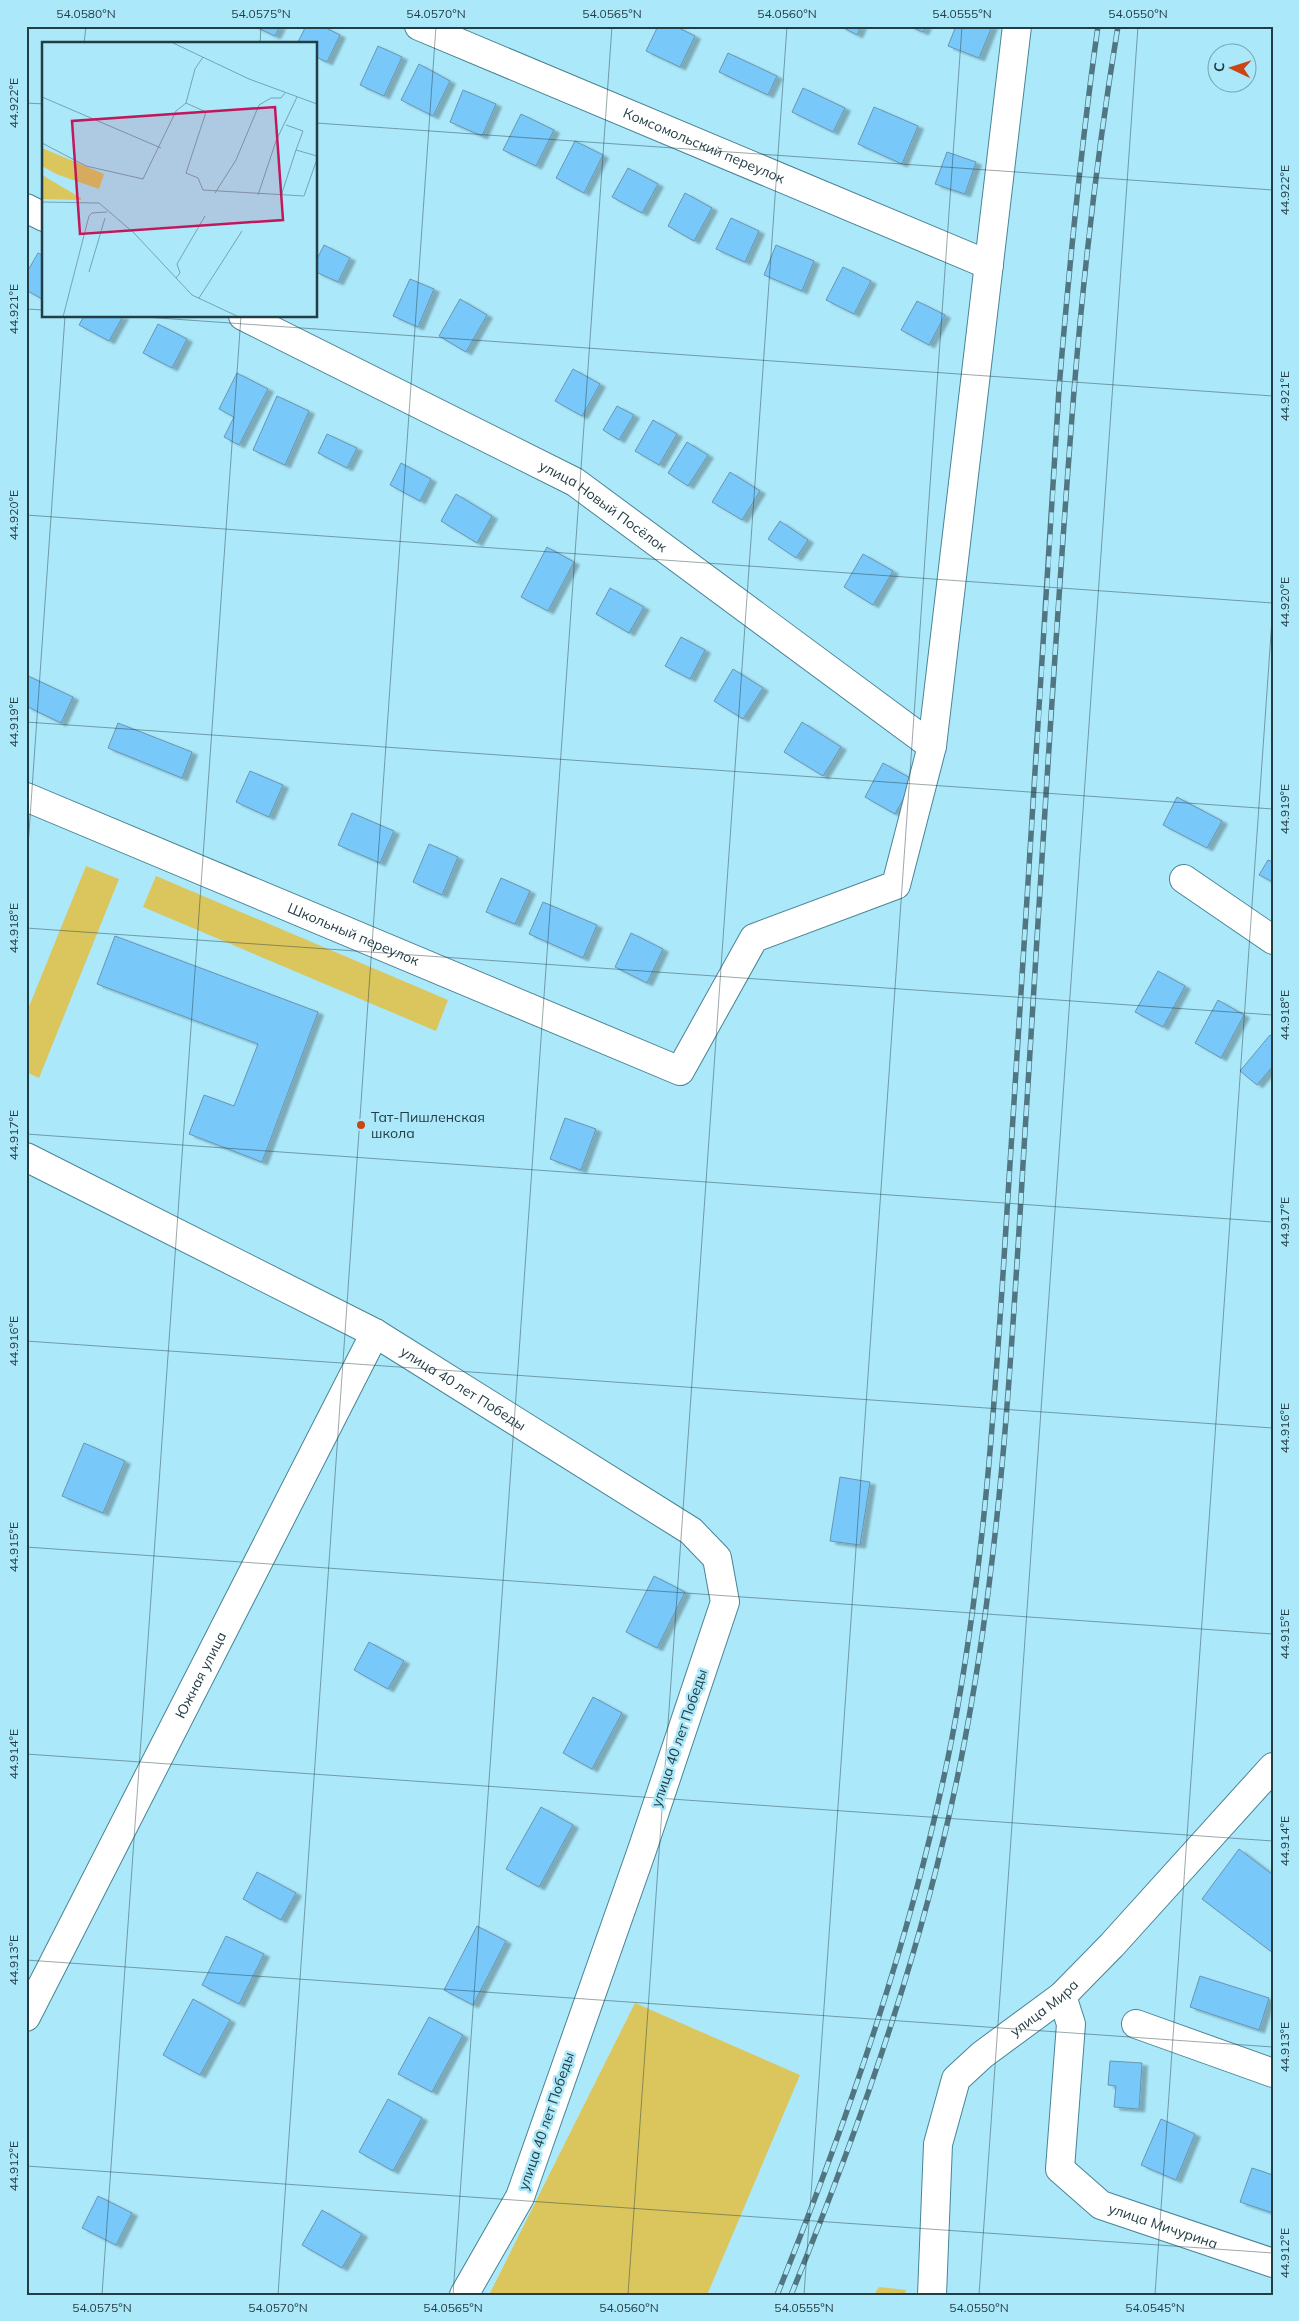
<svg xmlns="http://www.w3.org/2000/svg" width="1299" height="2321" font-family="Mulish,sans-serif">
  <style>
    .green { fill: #dbc55d }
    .building { fill: #79c8fa; stroke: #6895b3; filter: url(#shadow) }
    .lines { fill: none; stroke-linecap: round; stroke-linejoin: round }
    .minor-casing { stroke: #498495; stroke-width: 30 }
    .minor { stroke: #fff; stroke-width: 28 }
    .rail-casing { stroke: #517681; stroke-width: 5.5 }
    .rail { stroke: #abe8fa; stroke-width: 4; stroke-dasharray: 11; stroke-linecap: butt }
    .ticks { fill: none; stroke: #233d44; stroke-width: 1; stroke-opacity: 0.45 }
    .poi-dot { fill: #cb4411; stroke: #abe8fa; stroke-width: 2 }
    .labels { text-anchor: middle; stroke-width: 5; stroke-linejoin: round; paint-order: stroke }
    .street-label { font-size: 14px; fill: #233d44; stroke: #abe8fa }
    .poi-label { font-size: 14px; fill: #233d44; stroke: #abe8fa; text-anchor: start }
    .inset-road { fill: none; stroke: #75a4b1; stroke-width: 1 }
    .view { fill: #c2185b; fill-opacity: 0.15; stroke: #c2185b; stroke-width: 2.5 }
    .inset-edge { fill: none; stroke: #233d44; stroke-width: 2.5 }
    .neatline { fill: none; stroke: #233d44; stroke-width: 2 }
    .ticks-label { font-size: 12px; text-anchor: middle; fill: #233d44 }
  </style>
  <defs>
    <filter id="shadow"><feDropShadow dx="5.5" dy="3" stdDeviation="1" flood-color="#0004"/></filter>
  </defs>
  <rect width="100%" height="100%" fill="#abe8fa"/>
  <!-- green -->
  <path class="green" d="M86,866L119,879L39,1078L26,1072V1014Z
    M156,876L448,1000L436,1031L143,907Z
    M635,2003L800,2075L707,2295H489Z
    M879,2287L906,2290L905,2295H874Z"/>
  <!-- building -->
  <path class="building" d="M254,26H280L275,36Z
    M306,26H322L340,35L327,62L316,57V44H297Z
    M658,26H675L695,36L680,67L646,51Z
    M840,26H861L857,35Z
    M909,26H926L923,32Z
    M956,26H992L979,58L948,46Z
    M378,46L402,57L384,96L360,85Z
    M728,53L777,76L768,95L719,72Z
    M419,64L450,81L433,116L401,100Z
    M803,88L845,108L833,132L792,112Z
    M463,90L496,104L482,136L450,122Z
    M874,107L918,126L902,164L858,144Z
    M521,114L554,130L536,166L503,150Z
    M575,141L603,155L584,193L556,178Z
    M947,152L976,162L965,194L935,184Z
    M628,168L658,184L642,213L612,197Z
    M685,193L712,208L694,241L668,226Z
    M731,218L759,231L745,262L716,249Z
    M324,245L350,258L338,282L316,272V261Z
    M776,245L814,261L802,291L764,275Z
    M38,253L44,256V300L26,290V274Z
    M843,267L871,281L854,314L826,300Z
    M410,279L434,289L418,327L393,316Z
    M460,299L487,315L466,352L439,336Z
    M917,301L945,315L929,345L901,330Z
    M84,316H123L109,341L79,325Z
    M158,324L187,339L172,368L143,353Z
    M573,369L600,384L582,416L555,401Z
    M237,373L268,389L239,445L224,437L234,417L219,409Z
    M277,396L309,411L285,465L253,450Z
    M617,406L634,415L619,440L603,430Z
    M653,420L677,434L659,465L635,451Z
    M327,434L357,448L347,468L318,453Z
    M687,442L708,455L688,486L668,473Z
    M401,463L431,479L420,501L390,485Z
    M730,472L760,491L742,520L712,502Z
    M456,494L492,516L477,543L441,521Z
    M780,521L808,540L796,558L768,539Z
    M547,547L574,562L548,611L521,597Z
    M863,554L893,571L873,605L844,587Z
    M610,588L644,607L629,633L596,614Z
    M681,637L705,650L690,679L665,666Z
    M733,669L763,688L743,719L714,701Z
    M26,675L73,697L61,723L26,706Z
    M802,722L841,747L823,776L784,752Z
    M118,723L192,752L182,778L108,748Z
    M883,763L914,780L895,814L865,797Z
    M250,771L283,785L269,817L236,802Z
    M1177,797L1222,821L1207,848L1163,825Z
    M352,813L394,831L380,863L338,845Z
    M429,844L458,857L442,895L413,882Z
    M1268,860L1273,862V882L1259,875Z
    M501,878L530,891L515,924L486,912Z
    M543,902L597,925L583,958L529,934Z
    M631,933L663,949L647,983L615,967Z
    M115,936L318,1012L262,1162L189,1134L204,1095L234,1106L258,1044L97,984Z
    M1158,971L1185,986L1163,1027L1135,1012Z
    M1218,1000L1244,1015L1221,1058L1195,1043Z
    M1270,1035L1273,1038V1066L1257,1085L1240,1071Z
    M565,1118L596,1129L581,1170L550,1159Z
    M84,1443L125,1461L103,1513L62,1496Z
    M840,1477L870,1482L860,1545L830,1541Z
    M654,1576L685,1592L657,1648L626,1632Z
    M369,1642L404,1661L388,1689L354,1670Z
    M593,1697L622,1713L592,1769L563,1753Z
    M541,1807L573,1825L539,1887L506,1869Z
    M1239,1849L1273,1875V1953L1202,1899Z
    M257,1872L296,1893L281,1920L243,1899Z
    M477,1926L506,1941L473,2005L444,1990Z
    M226,1936L264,1954L239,2004L202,1985Z
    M1200,1976L1269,1998L1259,2030L1190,2007Z
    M193,1999L230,2020L200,2075L163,2055Z
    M429,2017L463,2035L432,2092L398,2074Z
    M1110,2061L1142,2063L1139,2109L1114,2107L1116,2086L1108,2085Z
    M388,2099L422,2118L393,2171L359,2152Z
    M1161,2119L1195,2134L1176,2180L1141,2165Z
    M1252,2168L1273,2175V2213L1240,2202Z
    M98,2196L132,2213L116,2245L82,2228Z
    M322,2210L362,2234L342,2268L302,2245Z"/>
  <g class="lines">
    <!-- minor casing -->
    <g class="minor-casing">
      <g id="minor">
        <path id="s1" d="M419,26L989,265"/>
        <path d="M26,208L44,217"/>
        <path id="s2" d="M243,316L575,482L932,746"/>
        <path id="s3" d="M26,797L680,1071L754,938L896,885L932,746L1017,26"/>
        <path d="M1184,879L1273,940"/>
        <path id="s4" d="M26,1157L375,1333L691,1531L717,1558L725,1602L642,1850L520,2197L464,2295"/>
        <path id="s5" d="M1062,1996L1071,2024L1060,2169L1101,2205L1273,2263"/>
        <path id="s6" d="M26,2017L375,1333"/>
        <path d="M1136,2024L1273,2073"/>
        <path id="s7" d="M932,2295L938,2144L956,2079L982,2055L1062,1996L1112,1945L1273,1767"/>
      </g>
    </g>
    <!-- minor -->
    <use href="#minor" class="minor"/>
    <!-- rail casing -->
    <g class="rail-casing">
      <path id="rail" d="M777,2295C850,2114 914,1930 952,1738C991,1534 999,1326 1013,1118C1028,875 1045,633 1059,389C1069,268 1081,147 1098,26
        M791,2295C865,2114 929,1931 965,1739C1002,1544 1012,1346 1024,1148C1040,896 1054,643 1074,391C1084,269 1098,147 1118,26"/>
    </g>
    <!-- rail -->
    <use href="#rail" class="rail"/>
  </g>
  <!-- ticks -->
  <path class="ticks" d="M84,44L86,26M260,44L261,26M26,103L44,104M316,123L1273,190M26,309L44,310M130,316L1273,396M26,515L1273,603M26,722L1273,809M26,875L65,316M26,928L1273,1015M26,1134L1273,1222M26,1341L1273,1428M26,1547L1273,1634M26,1754L1273,1841M26,1960L1273,2047M26,2166L1273,2253M102,2295L241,316M278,2295L436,26M453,2295L612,26M628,2295L787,26M804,2295L962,26M979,2295L1138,26M1155,2295L1273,605"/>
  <!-- markers -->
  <circle class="poi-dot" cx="361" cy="1125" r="5"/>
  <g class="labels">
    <!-- street labels -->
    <g class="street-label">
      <text dy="5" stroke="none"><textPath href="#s1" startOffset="309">Комсомольский переулок</textPath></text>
      <text dy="5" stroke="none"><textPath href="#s2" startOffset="408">улица Новый Посёлок</textPath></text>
      <text dy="5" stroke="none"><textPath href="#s3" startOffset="355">Школьный переулок</textPath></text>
      <text dy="5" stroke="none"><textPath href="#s4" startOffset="495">улица 40 лет Победы</textPath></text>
      <text dy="5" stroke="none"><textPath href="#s6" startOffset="384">Южная улица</textPath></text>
      <text transform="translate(679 1738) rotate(-71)" y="5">улица 40 лет Победы</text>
      <text dy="5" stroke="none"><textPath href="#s7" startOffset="332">улица Мира</textPath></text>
      <text transform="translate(546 2121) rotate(-71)" y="5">улица 40 лет Победы</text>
      <text dy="5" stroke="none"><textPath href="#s5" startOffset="295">улица Мичурина</textPath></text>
    </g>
    <!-- poi labels -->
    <g class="poi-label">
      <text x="371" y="1122">Тат-Пишленская<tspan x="371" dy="16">школа</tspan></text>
    </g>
  </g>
  <!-- overview -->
  <g transform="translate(42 42)">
    <rect width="275" height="275" fill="#abe8fa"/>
    <path d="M0,106L62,132L57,147L14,132L0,124ZM0,133L39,156V158L0,157Z" fill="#dbc55d"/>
    <path class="inset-road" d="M129,0L207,37L275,62M161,15L153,27L144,61L164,70L144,131L156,136L161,148L262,154L275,117M0,55L119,106M244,83L261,89L254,108L275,114M0,101L44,124L101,137L134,69L144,61M173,151L194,118L217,63L229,56H239L243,51M216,153L234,99L255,55M239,154L254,108M0,160L57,161L92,191L150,253L197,275M47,230L63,176M134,236L138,231L135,222L163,174M157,256L200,189M21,275L47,174L50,171L65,170"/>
    <path class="view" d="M233,65L241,178L38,192L30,79Z"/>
    <rect width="275" height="275" class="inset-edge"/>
  </g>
  <!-- border -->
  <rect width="1299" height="2321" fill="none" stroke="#abe8fa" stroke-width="55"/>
  <!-- north arrow -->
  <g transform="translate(1232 68) rotate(274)"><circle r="24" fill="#abe8fa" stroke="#75a4b1"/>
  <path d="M0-4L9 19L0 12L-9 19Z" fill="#cb4411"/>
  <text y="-8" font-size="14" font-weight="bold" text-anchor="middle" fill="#233d44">С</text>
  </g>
  <rect x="28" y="28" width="1244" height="2266" class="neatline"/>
  <g class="ticks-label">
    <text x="86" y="18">54.0580°N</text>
    <text x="261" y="18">54.0575°N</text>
    <text x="436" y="18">54.0570°N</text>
    <text x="612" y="18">54.0565°N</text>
    <text x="787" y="18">54.0560°N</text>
    <text x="962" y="18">54.0555°N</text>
    <text x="1138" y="18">54.0550°N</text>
    <text transform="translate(14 103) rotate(-90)" y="4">44.922°E</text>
    <text transform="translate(1285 190) rotate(-90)" y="4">44.922°E</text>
    <text transform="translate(14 309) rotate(-90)" y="4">44.921°E</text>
    <text transform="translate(1285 396) rotate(-90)" y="4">44.921°E</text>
    <text transform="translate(14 515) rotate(-90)" y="4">44.920°E</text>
    <text transform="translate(1285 602) rotate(-90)" y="4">44.920°E</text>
    <text transform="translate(14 722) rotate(-90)" y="4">44.919°E</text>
    <text transform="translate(1285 809) rotate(-90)" y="4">44.919°E</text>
    <text transform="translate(14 928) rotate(-90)" y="4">44.918°E</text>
    <text transform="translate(1285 1015) rotate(-90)" y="4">44.918°E</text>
    <text transform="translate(14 1135) rotate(-90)" y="4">44.917°E</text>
    <text transform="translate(1285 1222) rotate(-90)" y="4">44.917°E</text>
    <text transform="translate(14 1341) rotate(-90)" y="4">44.916°E</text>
    <text transform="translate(1285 1428) rotate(-90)" y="4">44.916°E</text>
    <text transform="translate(14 1547) rotate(-90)" y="4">44.915°E</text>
    <text transform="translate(1285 1634) rotate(-90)" y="4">44.915°E</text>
    <text transform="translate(14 1754) rotate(-90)" y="4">44.914°E</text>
    <text transform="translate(1285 1841) rotate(-90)" y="4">44.914°E</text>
    <text transform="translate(14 1960) rotate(-90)" y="4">44.913°E</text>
    <text transform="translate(1285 2047) rotate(-90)" y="4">44.913°E</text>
    <text transform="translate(14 2166) rotate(-90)" y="4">44.912°E</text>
    <text transform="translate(1285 2253) rotate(-90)" y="4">44.912°E</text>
    <text x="102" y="2312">54.0575°N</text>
    <text x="278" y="2312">54.0570°N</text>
    <text x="453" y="2312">54.0565°N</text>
    <text x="629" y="2312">54.0560°N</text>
    <text x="804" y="2312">54.0555°N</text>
    <text x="979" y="2312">54.0550°N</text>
    <text x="1155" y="2312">54.0545°N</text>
  </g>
</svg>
